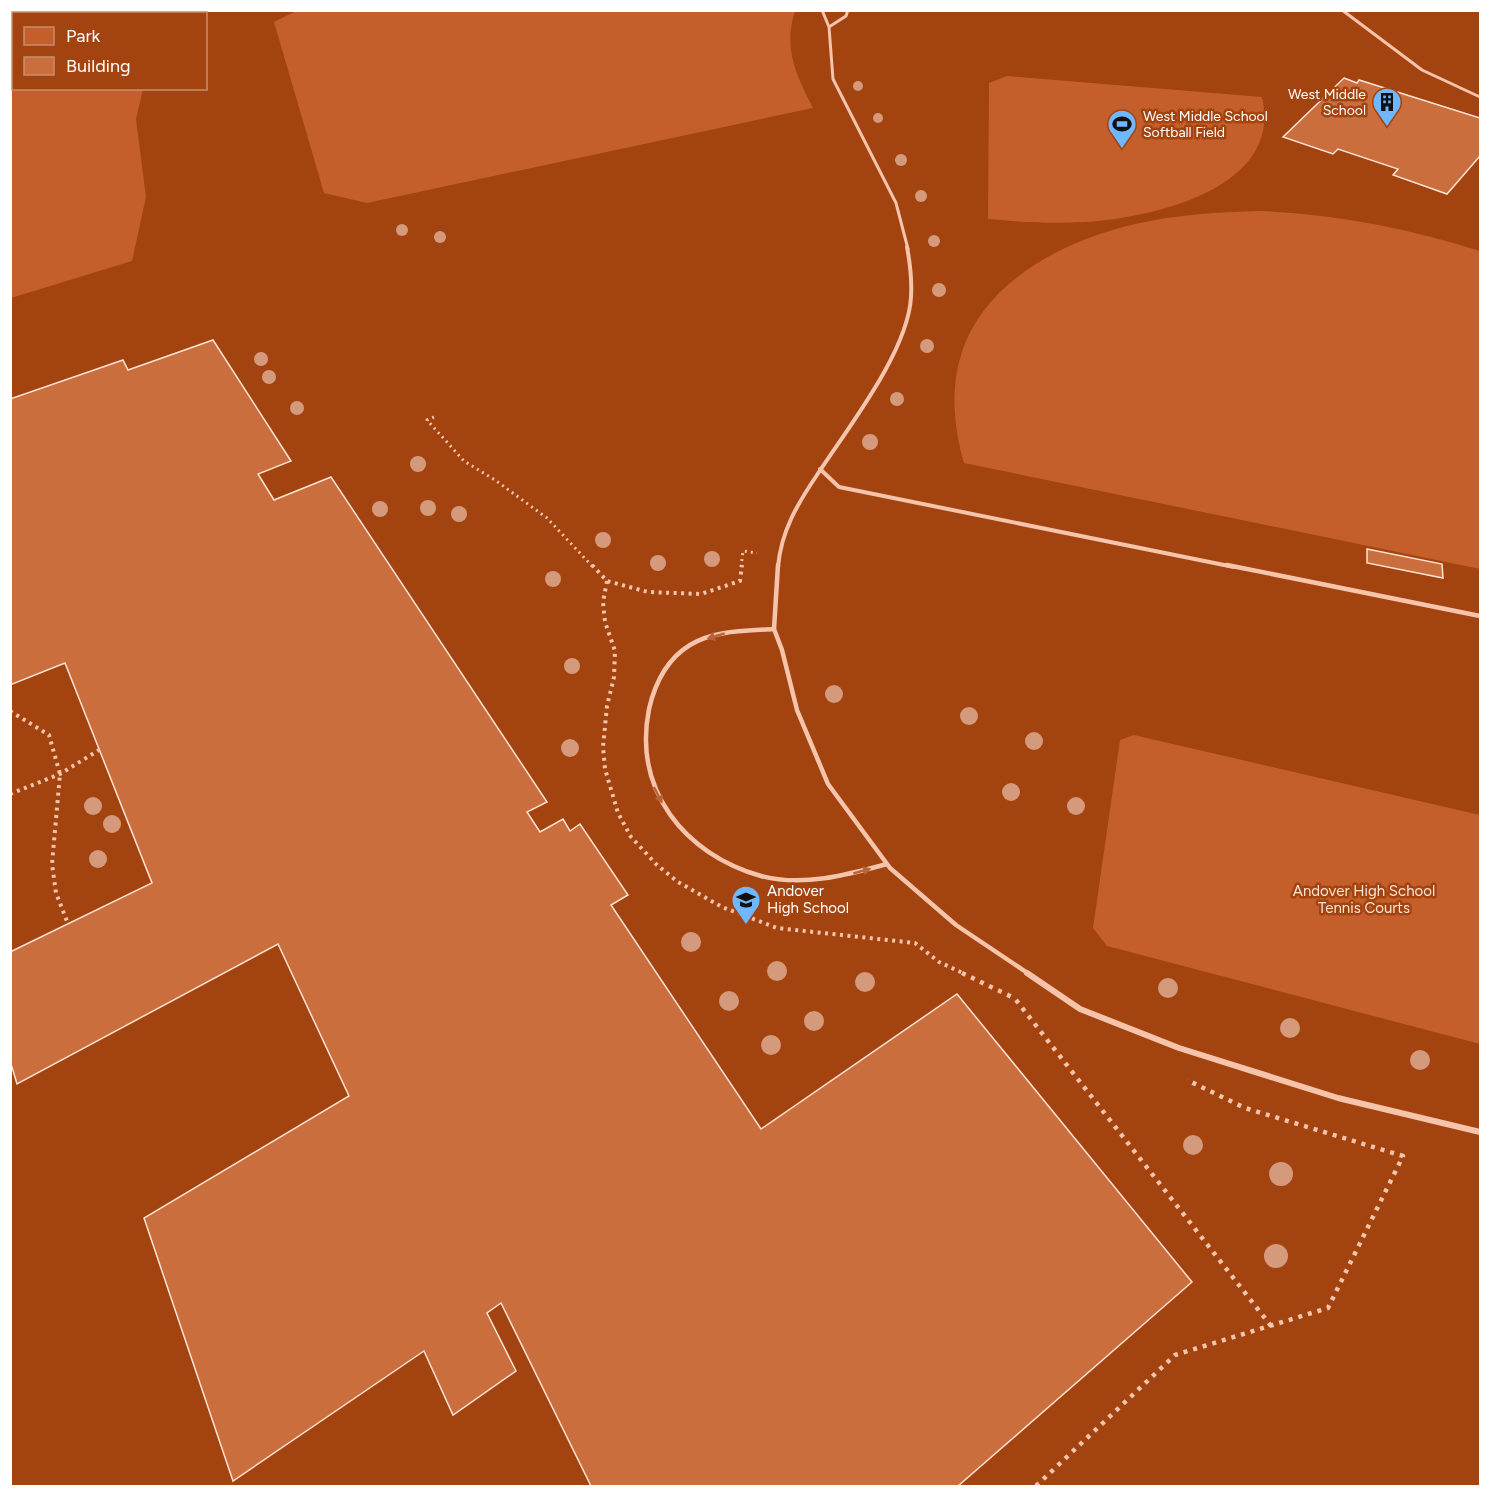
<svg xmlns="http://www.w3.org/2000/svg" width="1491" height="1497" font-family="Figtree,sans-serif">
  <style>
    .green { fill: #c45e2b }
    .building { fill: #cb6e3e; stroke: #fee2d4; stroke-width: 1.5 }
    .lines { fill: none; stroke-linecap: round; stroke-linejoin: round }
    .path-far2 { stroke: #f6c3ab; stroke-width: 3; stroke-dasharray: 2 4; stroke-linecap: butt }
    .path-far1 { stroke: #f6c3ab; stroke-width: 4; stroke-dasharray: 3 4.5; stroke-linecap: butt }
    .path { stroke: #f6c3ab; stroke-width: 4.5; stroke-dasharray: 4 6; stroke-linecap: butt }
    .service-far3 { stroke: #f6c3ab; stroke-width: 3 }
    .service-far2 { stroke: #f6c3ab; stroke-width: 4 }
    .service-far1 { stroke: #f6c3ab; stroke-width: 4.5 }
    .service { stroke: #f6c3ab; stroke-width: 6 }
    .tree { fill: #d59a7c }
    .oneway { fill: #b86337 }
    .labels { text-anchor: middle; stroke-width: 5; stroke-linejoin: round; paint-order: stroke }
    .far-poi-label { font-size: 14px; fill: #fff; stroke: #a34310; text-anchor: end }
    .poi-label { font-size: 15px; fill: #fff; stroke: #a34310; text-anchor: start }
    .park-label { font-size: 15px; fill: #fee2d4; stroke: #a34310 }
  </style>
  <rect width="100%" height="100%" fill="#a34310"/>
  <!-- green -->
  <path class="green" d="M11,10L187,11L185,14H14V88L143,89L136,119L146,197L132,261L11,298Z
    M296,11H795C783,49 796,74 813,108L367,203L324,193L274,22Z
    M1007,76L1262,97C1284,189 1151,218 1084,222C1052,224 1020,222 988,219L989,83Z
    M1259,211C1335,214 1408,228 1480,251V569L964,463C954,428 950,390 961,355C985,276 1075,235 1150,221C1186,214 1222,212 1259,211Z
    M1134,735L1480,815V1044L1107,946L1093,928L1120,740Z"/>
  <!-- building -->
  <path class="building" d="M1344,78L1357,83L1359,80L1480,118V156L1447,194L1393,175L1398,169L1338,149L1333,154L1283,137Z
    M213,340L291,461L258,474L274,500L331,477L547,802L527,812L540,832L563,819L570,831L580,824L628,895L611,905L761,1129L957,994L1192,1282L958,1486H591L501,1303L487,1313L516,1371L453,1415L424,1351L233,1481L144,1218L349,1096L278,944L17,1084L12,1067L10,1068V952L152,883L65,663L10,685V399L123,360L128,370Z
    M1367,549L1442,564L1443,578L1367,563Z"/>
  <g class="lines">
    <!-- path-far2 -->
    <path class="path-far2" d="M434,417L427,420L464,461L495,480L547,518L593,567
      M741,567L743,551L757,553"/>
    <!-- path-far1 -->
    <path class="path-far1" d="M592,565L607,581L648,592L701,594L740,581L742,565
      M607,581L603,602L605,622L615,651L614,677L607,706L603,747L605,769L618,813L631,837L657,865L678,882L722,907L777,928L915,943L939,962L965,974
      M10,711L49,735L60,774L52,864L56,893L68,924
      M10,794L60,774L99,750"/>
    <!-- path -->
    <path class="path" d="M962,973L1012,997
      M1016,1000L1271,1326
      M1036,1486L1175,1355L1328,1308L1403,1156L1245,1108L1187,1080"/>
    <!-- service-far3 -->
    <path class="service-far3" d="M822,10L829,27L833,79L896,203L908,249
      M1342,10L1422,70L1480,97
      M829,27L846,16L848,10"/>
    <!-- service-far2 -->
    <path class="service-far2" d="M820,469L839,487L1234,567
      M778,567C781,531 798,503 817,475C847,429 908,352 911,297C912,281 910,263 907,247"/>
    <!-- service-far1 -->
    <path class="service-far1" d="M778,565L774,629L782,650L797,710L828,784L890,868L956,925L1029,974
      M1227,565L1480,616
      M774,629C746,631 714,630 690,645C667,659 655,683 649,709C633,790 684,854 761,876C802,887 847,875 887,864"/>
    <!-- service -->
    <path class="service" d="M1027,973L1080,1009L1179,1048L1338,1098L1480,1132"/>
  </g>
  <!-- trees -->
  <g class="tree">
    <circle cx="858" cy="86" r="5"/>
    <circle cx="878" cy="118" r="5"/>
    <circle cx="901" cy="160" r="6"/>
    <circle cx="921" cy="196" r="6"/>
    <circle cx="402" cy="230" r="6"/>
    <circle cx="440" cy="237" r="6"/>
    <circle cx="934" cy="241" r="6"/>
    <circle cx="939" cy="290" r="7"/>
    <circle cx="927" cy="346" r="7"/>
    <circle cx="261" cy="359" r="7"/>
    <circle cx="269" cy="377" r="7"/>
    <circle cx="897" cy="399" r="7"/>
    <circle cx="297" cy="408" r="7"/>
    <circle cx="870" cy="442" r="8"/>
    <circle cx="418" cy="464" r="8"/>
    <circle cx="428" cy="508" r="8"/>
    <circle cx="380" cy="509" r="8"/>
    <circle cx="459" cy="514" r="8"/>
    <circle cx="603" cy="540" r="8"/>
    <circle cx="712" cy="559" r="8"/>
    <circle cx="658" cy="563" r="8"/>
    <circle cx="553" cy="579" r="8"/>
    <circle cx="572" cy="666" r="8"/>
    <circle cx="834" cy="694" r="9"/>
    <circle cx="969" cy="716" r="9"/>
    <circle cx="1034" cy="741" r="9"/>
    <circle cx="570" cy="748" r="9"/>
    <circle cx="1011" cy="792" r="9"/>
    <circle cx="93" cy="806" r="9"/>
    <circle cx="1076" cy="806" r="9"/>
    <circle cx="112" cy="824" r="9"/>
    <circle cx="98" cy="859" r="9"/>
    <circle cx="691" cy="942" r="10"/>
    <circle cx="777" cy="971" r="10"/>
    <circle cx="865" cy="982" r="10"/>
    <circle cx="1168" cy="988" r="10"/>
    <circle cx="729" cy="1001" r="10"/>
    <circle cx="814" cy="1021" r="10"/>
    <circle cx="1290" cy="1028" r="10"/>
    <circle cx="771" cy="1045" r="10"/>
    <circle cx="1420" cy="1060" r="10"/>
    <circle cx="1193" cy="1145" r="10"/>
    <circle cx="1281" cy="1174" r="12"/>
    <circle cx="1276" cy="1256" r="12"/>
  </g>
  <!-- one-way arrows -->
  <defs><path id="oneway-solid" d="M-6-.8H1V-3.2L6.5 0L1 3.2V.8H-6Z" transform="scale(1.5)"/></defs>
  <g class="oneway">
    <use href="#oneway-solid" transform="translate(716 636) rotate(163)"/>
    <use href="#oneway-solid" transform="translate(658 795) rotate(63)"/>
    <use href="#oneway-solid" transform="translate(862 871) rotate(-15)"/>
  </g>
  <!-- icons -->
  <defs>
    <g id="building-pin" transform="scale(1.5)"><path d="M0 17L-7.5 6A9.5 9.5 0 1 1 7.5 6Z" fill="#6fb8ff" stroke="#a34310"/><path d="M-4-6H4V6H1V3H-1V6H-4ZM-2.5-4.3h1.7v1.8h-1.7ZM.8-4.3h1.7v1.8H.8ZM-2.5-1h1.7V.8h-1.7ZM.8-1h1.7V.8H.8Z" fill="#111"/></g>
    <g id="stadium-pin" transform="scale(1.5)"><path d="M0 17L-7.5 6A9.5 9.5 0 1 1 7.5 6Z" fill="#6fb8ff" stroke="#a34310"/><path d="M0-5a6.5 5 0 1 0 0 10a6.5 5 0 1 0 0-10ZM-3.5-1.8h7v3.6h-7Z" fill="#111"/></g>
    <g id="school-pin" transform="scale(1.5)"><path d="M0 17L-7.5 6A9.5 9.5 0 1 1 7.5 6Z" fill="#6fb8ff" stroke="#a34310"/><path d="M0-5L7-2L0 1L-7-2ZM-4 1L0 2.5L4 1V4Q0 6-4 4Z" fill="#111"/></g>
  </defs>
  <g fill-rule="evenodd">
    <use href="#building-pin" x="1387" y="102"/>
    <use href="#stadium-pin" x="1122" y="124"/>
    <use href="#school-pin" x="746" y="900"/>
  </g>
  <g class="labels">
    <!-- far-poi labels -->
    <g class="far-poi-label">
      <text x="1366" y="99">West Middle<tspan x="1366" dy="16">School</tspan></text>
      <text x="1143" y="121" text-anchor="start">West Middle School<tspan x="1143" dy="16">Softball Field</tspan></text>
    </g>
    <!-- poi labels -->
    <g class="poi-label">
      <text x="767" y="896">Andover<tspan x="767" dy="17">High School</tspan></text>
    </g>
    <!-- park labels -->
    <g class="park-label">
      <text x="1364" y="896">Andover High School<tspan x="1364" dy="17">Tennis Courts</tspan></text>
    </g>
  </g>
  <!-- border -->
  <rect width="1491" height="1497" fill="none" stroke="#ffffff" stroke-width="24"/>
  <!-- legend -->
  <rect x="12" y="12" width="195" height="78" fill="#a34310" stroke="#c88e70" stroke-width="1.5"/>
  <rect x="24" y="27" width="30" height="18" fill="#c45e2b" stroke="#c88e70" stroke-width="1.5"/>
  <text x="66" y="42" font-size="18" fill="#ffffff">Park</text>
  <rect x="24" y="57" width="30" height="18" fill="#cb6e3e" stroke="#c88e70" stroke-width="1.5"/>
  <text x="66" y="72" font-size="18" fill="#ffffff">Building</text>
</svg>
